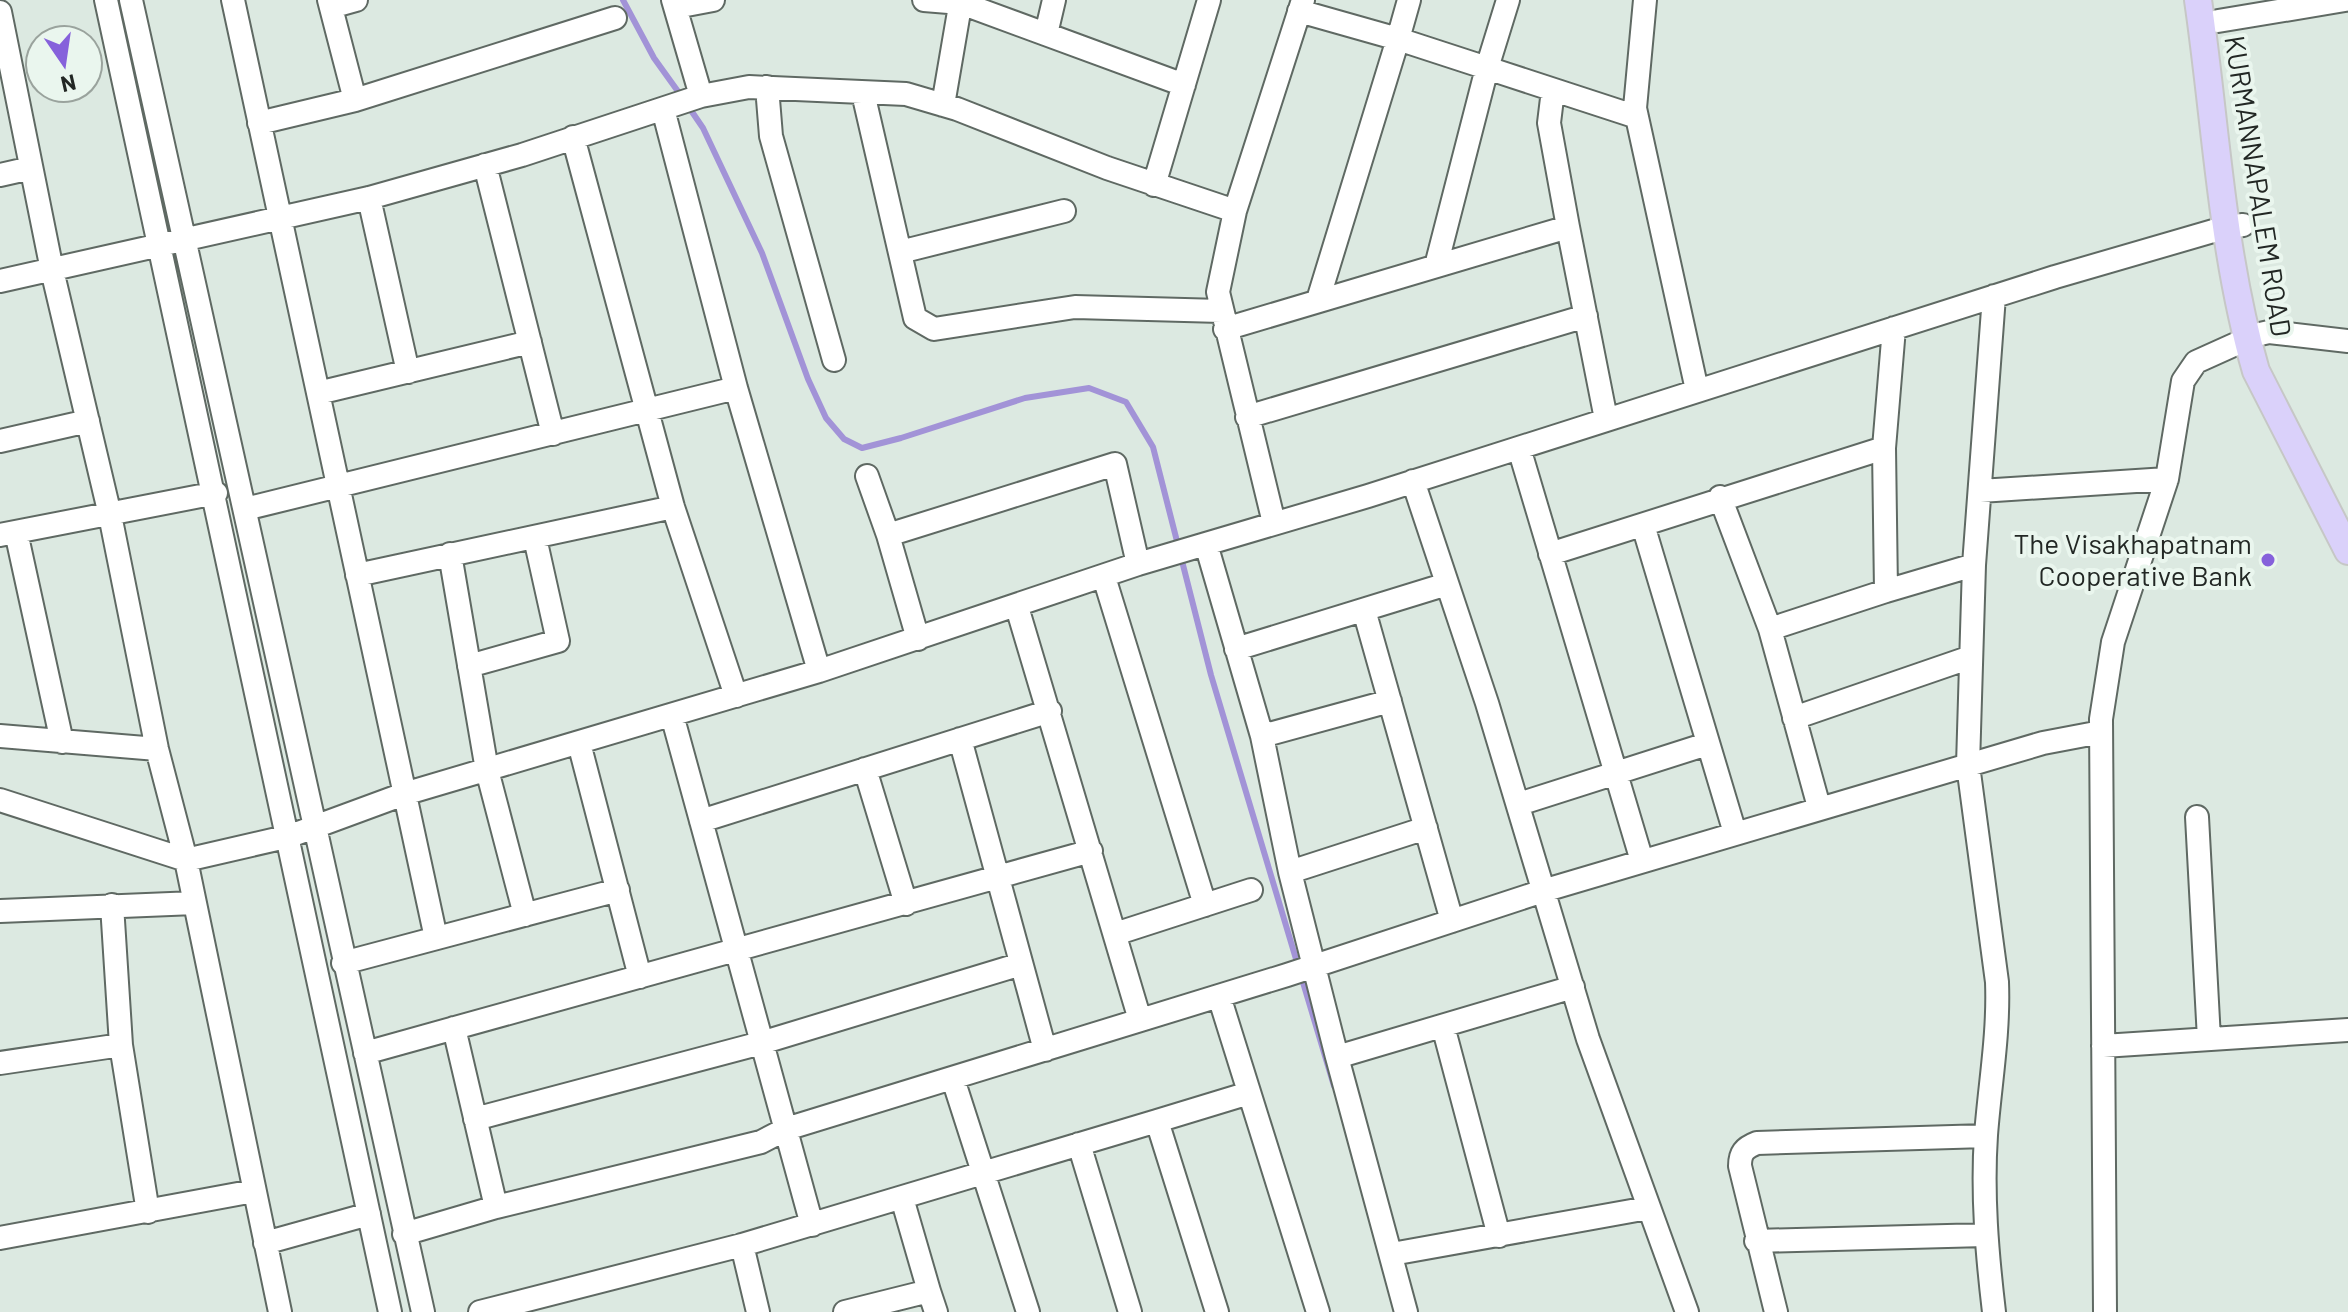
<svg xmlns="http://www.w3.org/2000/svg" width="2348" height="1312" font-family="Barlow,sans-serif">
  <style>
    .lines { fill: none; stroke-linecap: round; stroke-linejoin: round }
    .stream { stroke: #a293d7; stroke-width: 6 }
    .minor-casing { stroke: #5f6963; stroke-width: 26 }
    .major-casing { stroke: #c6c7c6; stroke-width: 30 }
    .minor { stroke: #fff; stroke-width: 22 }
    .major { stroke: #dad1fa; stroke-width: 26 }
    .poi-dot { fill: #8661db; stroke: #eaf6ee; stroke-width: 3 }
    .labels { text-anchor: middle; stroke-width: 8; stroke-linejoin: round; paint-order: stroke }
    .street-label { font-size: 28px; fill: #222724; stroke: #eaf6ee }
    .poi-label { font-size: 28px; fill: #222724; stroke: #eaf6ee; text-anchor: end }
  </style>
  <rect width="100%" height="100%" fill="#dce9e1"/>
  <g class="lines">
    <!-- stream -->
    <path class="stream" d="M623,0L654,58L682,97
      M688,106L703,128L762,253L808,379L826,418L844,439L862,448L901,438L1025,398L1089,388L1126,402L1153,447L1211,675L1334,1086"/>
    <!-- minor casing -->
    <g class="minor-casing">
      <path id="minor" d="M106,0L390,1312
        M131,0L423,1312
        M233,0L436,938
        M329,0L355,100
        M673,0L701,96
        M924,0L961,3L1184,85
        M1409,0L1398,39L1487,68L1436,266
        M1508,0L1487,68L1637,117
        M1645,0L1635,108L1697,390
        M331,7L356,0
        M676,7L713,0
        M1299,11L1398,39L1318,300
        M0,12L52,270L110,515L157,749L186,860L280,1312
        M2218,21L2345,0
        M1046,34L1054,0
        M767,87L771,136L834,360
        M1553,90L1549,123L1568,227
        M863,93L915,318L934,329L1075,307L1221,311
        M943,105L961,0
        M663,109L736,388L819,671
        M259,123L355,100L615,18
        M573,137L673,507L736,696
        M485,165L553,434
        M0,175L31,168
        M1154,185L1209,0
        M369,198L408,372
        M900,252L1064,211
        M0,281L369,198L522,155L701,96L749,87L906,94L957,109L1107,168L1235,211
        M1225,329L1568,227L1606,419
        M2260,334L2269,332L2348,341
        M318,393L530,342
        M1247,417L1586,316
        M0,441L88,421
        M1519,448L1642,861
        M867,476L888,535
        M1413,481L1487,703L1588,1039L1687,1312
        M1980,491L2167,479
        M1720,497L1770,629
        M245,509L736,388
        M1274,523L1218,292L1235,211L1303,0
        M1643,525L1735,833
        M16,532L62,742
        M0,535L216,493
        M1206,544L1262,736L1290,872L1337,1057
        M450,554L487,770L525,915
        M1550,554L1884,448L1894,328
        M357,575L673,507
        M1104,577L1205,905
        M1886,591L1974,565
        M1017,607L1140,1020
        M1364,610L1452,921
        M918,639L888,535L1115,464L1138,564
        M1236,649L1447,584
        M469,666L558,641L535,538
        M672,715L812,1225
        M1794,718L1971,657
        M0,736L157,749
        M1262,736L1390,701
        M960,739L1045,1050
        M579,743L640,977
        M865,769L906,904
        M0,800L186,860L290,836L404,794L819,671L1138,564L1368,496L2055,277L2227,227L2243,225
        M1519,804L1707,744
        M1819,807L1770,629L1886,591L1884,448
        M2197,817L2209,1039
        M701,821L1050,711
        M1290,872L1426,828
        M112,905L121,1045L148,1212
        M0,911L195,903
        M1115,934L1251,890
        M343,963L618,890
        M1219,996L1318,1312
        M1443,1026L1499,1236
        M454,1028L496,1207
        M2103,1046L2348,1030
        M365,1053L1091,851
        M0,1063L121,1045
        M953,1079L1028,1312
        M475,1119L761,1043L1021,964
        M1157,1121L1249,1093
        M1079,1144L1130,1312
        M404,1234L496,1207L761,1142L786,1129L1287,975L1546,890L2043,743L2101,732
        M0,1238L254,1191
        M1756,1241L1985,1235
        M265,1243L369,1214
        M742,1245L758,1312
        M1392,1254L1648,1208
        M929,1291L936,1312
        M480,1312L742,1245L1157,1121L1217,1312
        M845,1312L929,1291L902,1198
        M1406,1312L1337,1057L1573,987
        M1776,1312L1740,1166C1740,1153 1744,1148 1757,1143L1986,1136
        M1994,1312C1987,1253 1982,1194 1986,1135C1990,1083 1999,1034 1997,982L1968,765L1974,565L1994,296
        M2105,1312L2101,719L2113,642L2167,479L2183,381L2196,362L2247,339"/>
    </g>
    <!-- major casing -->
    <g class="major-casing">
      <path id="major" d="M2198,0C2216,123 2221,251 2256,371L2348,551"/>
    </g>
    <!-- minor -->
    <use href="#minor" class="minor"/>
    <!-- major -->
    <use href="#major" class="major"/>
  </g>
  <!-- markers -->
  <circle class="poi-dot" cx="2268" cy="560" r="8"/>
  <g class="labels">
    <!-- street labels -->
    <g class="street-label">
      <text transform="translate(2258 186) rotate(81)" y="10">KURMANNAPALEM ROAD</text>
    </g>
    <!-- poi labels -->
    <g class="poi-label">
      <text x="2252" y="554">The Visakhapatnam<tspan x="2252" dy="32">Cooperative Bank</tspan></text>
    </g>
  </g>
  <!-- north arrow -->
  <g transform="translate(64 64) rotate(167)"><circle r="38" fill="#eaf6ee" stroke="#9aa39d" stroke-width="2"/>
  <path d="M0-6L14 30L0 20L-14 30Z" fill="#8661db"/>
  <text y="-12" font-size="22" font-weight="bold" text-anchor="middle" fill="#222724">N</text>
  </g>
</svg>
